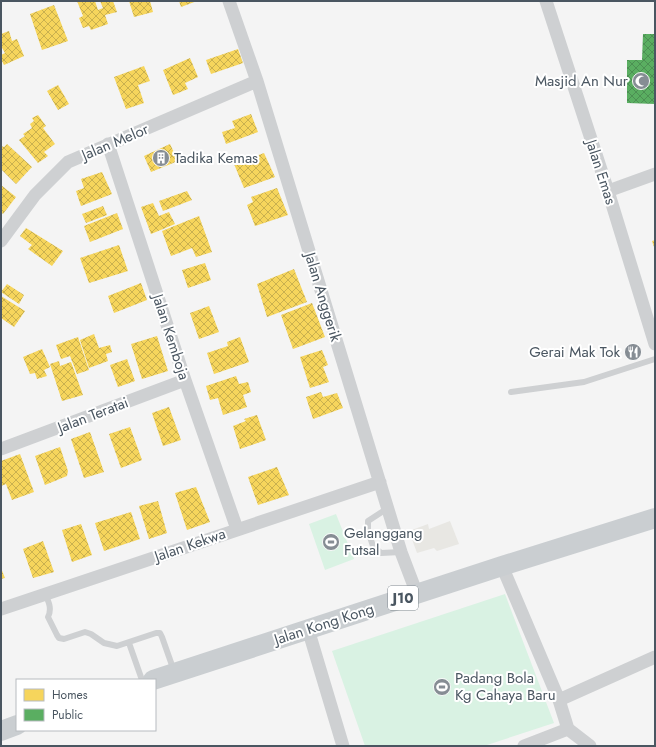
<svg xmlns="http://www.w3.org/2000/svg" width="656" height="747" font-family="Jost,sans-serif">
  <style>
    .commercial { fill: #e8e7e3 }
    .grass { fill: #d9f2e3 }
    .homes { fill: url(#homes-cross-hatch) }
    .public { fill: url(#public-cross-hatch) }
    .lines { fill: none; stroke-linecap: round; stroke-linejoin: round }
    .lane { stroke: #ced0d2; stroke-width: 6 }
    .street { stroke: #ced0d2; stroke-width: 13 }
    .primary { stroke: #caced1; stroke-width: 20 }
    .labels { text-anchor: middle; stroke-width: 4; stroke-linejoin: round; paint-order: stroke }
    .shield { fill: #fff; stroke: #808990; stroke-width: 1 }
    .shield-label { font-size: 14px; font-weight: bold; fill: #4a5661 }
    .poi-label { font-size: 15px; fill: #4a5661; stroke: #fff; text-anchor: start }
    .street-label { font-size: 15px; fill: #4a5661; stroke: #fff }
  </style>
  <defs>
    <pattern id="homes-cross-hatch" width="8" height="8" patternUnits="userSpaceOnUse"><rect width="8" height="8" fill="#f6d55c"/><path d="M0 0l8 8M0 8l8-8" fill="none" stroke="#c9b04f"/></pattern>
    <pattern id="public-cross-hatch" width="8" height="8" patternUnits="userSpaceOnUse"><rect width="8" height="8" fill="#5aae61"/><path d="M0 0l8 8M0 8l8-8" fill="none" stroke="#4c9053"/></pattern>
  </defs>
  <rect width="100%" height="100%" fill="#f4f4f4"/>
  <!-- commercial -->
  <path class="commercial" d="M450,521L459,544L437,551L434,548L417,553L409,531L428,524L429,529Z"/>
  <!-- grass -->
  <path class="grass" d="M336,514L354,559L325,570L309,524Z
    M505,594L554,723L484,746H365L332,651Z"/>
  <!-- homes -->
  <path class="homes" d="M77,1H95L98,10L103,8L100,1H113L117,12L105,15L108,24L91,30L89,26L83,28L79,18L83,16Z
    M129,1H150L153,12L134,17Z
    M179,1H197L181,7Z
    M54,5L68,41L42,50L30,14Z
    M9,31L12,41L17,39L24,56L4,65L1,59V55L5,53L1,46V34Z
    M238,49L243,63L211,74L206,60Z
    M190,58L198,77L185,83L188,89L173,95L163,70Z
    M144,66L150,81L138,85L144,103L126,109L114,77Z
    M58,85L69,104L58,110L47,91Z
    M251,114L258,132L226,144L222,132L235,128L232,121Z
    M38,115L46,126L43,128L55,144L44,152L48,156L38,163L19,140L25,136L23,134L32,128L30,124L34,121L32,118Z
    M7,144L32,167L16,184L1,169V146L4,147Z
    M170,144L178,161L151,172L144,156Z
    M264,153L275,177L244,188L234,164Z
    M102,172L112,194L81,206L76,191L84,188L81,179Z
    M1,185L16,197L3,214L1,212Z
    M277,188L288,215L255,226L247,205L253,202L251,197Z
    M187,191L192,200L163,211L159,201Z
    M153,203L159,216L169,212L175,224L151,234L141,207Z
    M103,206L107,215L86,223L82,214Z
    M117,213L123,229L90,242L84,226Z
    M199,216L212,252L196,257L192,248L171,256L162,231Z
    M26,228L63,251L52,266L28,249L32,245L20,236Z
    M655,240V250L652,241Z
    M119,245L128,271L89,283L80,258Z
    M205,263L211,280L188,288L182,270Z
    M294,269L307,302L267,317L257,284Z
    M141,283L147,300L114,313L108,296Z
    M7,284L24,295L19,304L1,292Z
    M1,296L25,311L14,327L1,318Z
    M312,303L325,337L293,349L281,315Z
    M209,306L219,332L199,339L190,313Z
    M94,334L99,348L110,345L112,352L106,354L108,361L89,368L80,340Z
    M157,336L168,371L142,379L131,344Z
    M78,337L89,370L77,374L70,356L61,359L56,345Z
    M240,337L249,362L214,374L207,353L228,346L227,342Z
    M42,349L50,367L44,370L47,376L37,379L35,373L30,374L23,357Z
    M322,350L328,365L323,367L329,382L310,388L300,357Z
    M127,359L135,381L118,387L110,365Z
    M59,361L60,366L71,362L83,395L62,401L50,364Z
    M236,376L239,384L248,382L251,392L243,395L247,407L223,415L218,398L210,400L206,386Z
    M321,392L323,397L337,393L343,408L313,419L306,397Z
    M169,407L181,440L163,446L152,413Z
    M257,415L266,440L240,449L233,426L246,421L244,419Z
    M130,427L142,460L121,468L109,434Z
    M90,432L104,472L84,478L71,439Z
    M60,447L68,471L67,476L45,485L35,456Z
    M20,454L34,492L12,500L6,484L1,486V461Z
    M277,467L289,495L258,505L248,477Z
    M196,487L210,522L187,530L175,493Z
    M158,501L167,533L149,539L139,506Z
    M131,512L140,539L104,551L95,523Z
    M81,524L92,555L72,562L62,530Z
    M43,541L54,572L33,578L23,549Z
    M1,568L5,578L1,579Z"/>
  <!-- public -->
  <path class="public" d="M643,34H655V104L627,103V60H642Z"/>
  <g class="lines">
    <!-- lane -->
    <path class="lane" d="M511,392L584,382L655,359
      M388,508L368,521V531L373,546L381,553L401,552
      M45,594C49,602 52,609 48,617L57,635L59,638L64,639L85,632L91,634L104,643L117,646L156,633H160L162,637L174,671
      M129,643L142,680"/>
    <!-- street -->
    <path class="street" d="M229,1L257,81L401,552L417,594
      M546,1L608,191L655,344
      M108,144L185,380L237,529
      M608,191L655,174
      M1,241L35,195L68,162L257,81
      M1,449L185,380
      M502,566L559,700L568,729L590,746
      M1,609L380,482
      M308,629L343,746
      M559,700L655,657
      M524,746L568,729"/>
    <!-- primary -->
    <path class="primary" d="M153,680L502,566L655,518
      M1,731L17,725"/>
  </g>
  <!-- icons -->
  <defs>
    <g id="mosque-disc" transform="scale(0.9)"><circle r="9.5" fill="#868d94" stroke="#fff"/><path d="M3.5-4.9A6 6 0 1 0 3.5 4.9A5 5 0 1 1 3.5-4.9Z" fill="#fff"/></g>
    <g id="building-disc" transform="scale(0.9)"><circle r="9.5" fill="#868d94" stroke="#fff"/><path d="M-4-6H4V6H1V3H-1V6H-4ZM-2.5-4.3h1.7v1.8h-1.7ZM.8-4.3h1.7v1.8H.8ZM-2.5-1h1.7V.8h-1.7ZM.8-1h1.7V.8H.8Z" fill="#fff"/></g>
    <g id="restaurant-disc" transform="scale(0.9)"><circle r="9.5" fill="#868d94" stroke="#fff"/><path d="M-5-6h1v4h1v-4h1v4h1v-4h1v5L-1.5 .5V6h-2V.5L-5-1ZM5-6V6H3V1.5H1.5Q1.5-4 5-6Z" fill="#fff"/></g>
    <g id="stadium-disc" transform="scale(0.9)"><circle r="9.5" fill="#868d94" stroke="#fff"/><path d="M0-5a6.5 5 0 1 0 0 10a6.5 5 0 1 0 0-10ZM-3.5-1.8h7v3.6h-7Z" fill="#fff"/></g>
  </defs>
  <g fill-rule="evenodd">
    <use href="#mosque-disc" x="641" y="81"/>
    <use href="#building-disc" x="161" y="158"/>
    <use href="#restaurant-disc" x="633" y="352"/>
    <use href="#stadium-disc" x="331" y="542"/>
    <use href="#stadium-disc" x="442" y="687"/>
  </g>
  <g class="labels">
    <!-- shield labels -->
    <rect class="shield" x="388" y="586" width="30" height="24" rx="3"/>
    <g class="shield-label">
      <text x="403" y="603">J10</text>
    </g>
    <!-- poi labels -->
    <g class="poi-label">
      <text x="628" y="86" text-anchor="end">Masjid An Nur</text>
      <text x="174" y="163">Tadika Kemas</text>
      <text x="620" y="357" text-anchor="end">Gerai Mak Tok</text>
      <text x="344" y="538">Gelanggang<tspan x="344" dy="17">Futsal</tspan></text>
      <text x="455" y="683">Padang Bola<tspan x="455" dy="17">Kg Cahaya Baru</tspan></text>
    </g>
    <!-- street labels -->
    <g class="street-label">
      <text transform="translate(115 142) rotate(-23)" y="5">Jalan Melor</text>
      <text transform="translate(601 172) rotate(72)" y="5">Jalan Emas</text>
      <text transform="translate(323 297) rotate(73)" y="5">Jalan Anggerik</text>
      <text transform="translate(171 337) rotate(72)" y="5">Jalan Kemboja</text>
      <text transform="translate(93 415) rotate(-21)" y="5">Jalan Teratai</text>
      <text transform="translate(190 545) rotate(-19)" y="5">Jalan Kekwa</text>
      <text transform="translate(324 624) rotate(-18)" y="5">Jalan Kong Kong</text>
    </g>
  </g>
  <!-- border -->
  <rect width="656" height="747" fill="none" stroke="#4a5661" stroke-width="4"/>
  <!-- legend -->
  <rect x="16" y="679" width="140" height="52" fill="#ffffff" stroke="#b7bbc0"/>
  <rect x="24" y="689" width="20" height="12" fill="#f6d55c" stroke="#b7bbc0"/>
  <text x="52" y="699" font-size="12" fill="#4a5661">Homes</text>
  <rect x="24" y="709" width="20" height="12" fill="#5aae61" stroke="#b7bbc0"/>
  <text x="52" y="719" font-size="12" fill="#4a5661">Public</text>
</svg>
